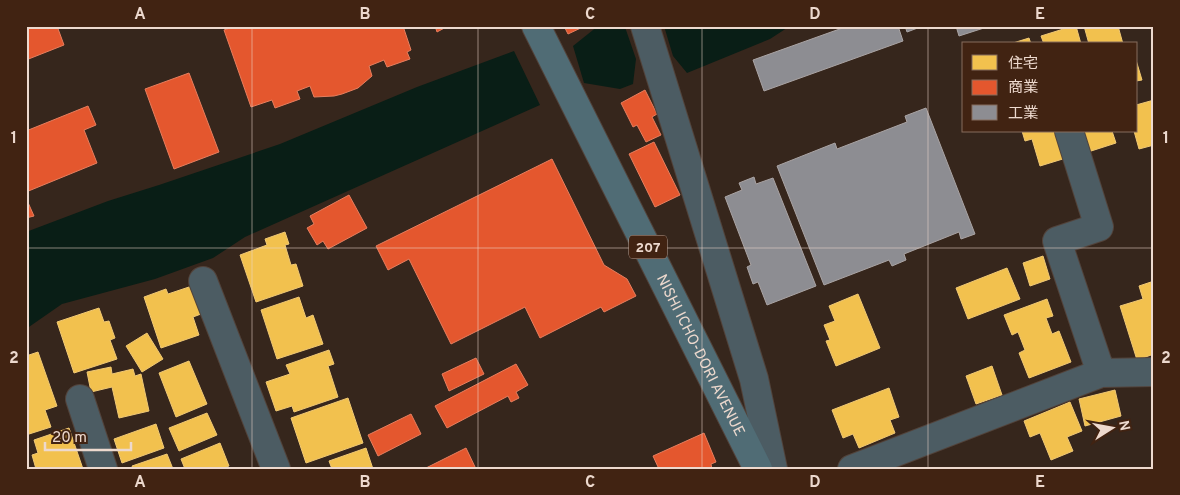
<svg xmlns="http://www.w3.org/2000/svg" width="1180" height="495" font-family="Overpass,'Noto Sans JP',sans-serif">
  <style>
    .water { fill: #091e16 }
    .homes { fill: #f2c14e; stroke: #f0c874 }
    .shops { fill: #e4572e; stroke: #e77e5e }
    .industry { fill: #8d8d92; stroke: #aaa4a4 }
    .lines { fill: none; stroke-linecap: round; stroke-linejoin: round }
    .street-casing { stroke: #52433b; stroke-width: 30 }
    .highway-casing { stroke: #52433b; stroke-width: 30 }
    .street { stroke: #4c5c63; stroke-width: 28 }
    .highway { stroke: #506c75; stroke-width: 28 }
    .grid { fill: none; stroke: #edd9ce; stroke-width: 1; stroke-opacity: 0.55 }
    .labels { text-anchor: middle; stroke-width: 5; stroke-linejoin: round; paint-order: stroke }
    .shield { fill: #412312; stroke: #b9a296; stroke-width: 1 }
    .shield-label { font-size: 14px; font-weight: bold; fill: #edd9ce }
    .street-label { font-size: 15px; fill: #edd9ce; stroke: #412312 }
    .neatline { fill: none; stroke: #edd9ce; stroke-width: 2 }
    .grid-label { font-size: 16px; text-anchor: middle; font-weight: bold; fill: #edd9ce }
  </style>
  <rect width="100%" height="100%" fill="#36261c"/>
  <!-- water -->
  <path class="water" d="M598,26L625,27L636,59L633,84L620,89L584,83L573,46Z
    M664,26H790L770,39L687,73L673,56Z
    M514,51L540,105L245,237L213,258L155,279L62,304L26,329V232L108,201L159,185L280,144L417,87Z"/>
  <!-- homes -->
  <path class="homes" d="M1073,26H1076L1081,44H1044L1041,36Z
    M1084,26H1118L1123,44H1089Z
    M1029,38L1031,44H1010Z
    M1136,60L1142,80L1136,81Z
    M1154,100V145L1139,149L1134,131H1136V105Z
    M1022,131H1058L1066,158L1040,166L1032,139L1025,141Z
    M1081,131H1112L1116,143L1088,152Z
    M285,232L289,244L285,245L291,265L296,264L303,286L256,302L240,255L267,245L265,239Z
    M1043,256L1050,279L1030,286L1023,263Z
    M1007,268L1020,299L968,319L956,288Z
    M1154,281V354L1137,360L1120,306L1143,299L1139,286Z
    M192,286L201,314L193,317L199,335L161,348L144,297L166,289L168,294Z
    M858,294L880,348L836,366L826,341L830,340L824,325L835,321L829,306Z
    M299,297L306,318L313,315L323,344L277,359L261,310Z
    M1047,299L1053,316L1046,318L1052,334L1059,331L1071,362L1029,378L1019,353L1025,350L1018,332L1012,335L1004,315Z
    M99,308L104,322L109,321L115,338L110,340L117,359L74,373L57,322Z
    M147,333L163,359L142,372L126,346Z
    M329,350L334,364L328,366L338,397L294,412L292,406L276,411L266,382L290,374L286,365Z
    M38,352L57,406L45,410L51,427L26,435V356Z
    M189,361L207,404L176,417L159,373Z
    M992,366L1002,395L976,404L966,376Z
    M111,367L112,374L133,369L135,376L141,374L149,411L119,418L112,387L91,392L87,372Z
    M889,388L899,417L890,420L895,433L859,448L853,434L843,438L832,410Z
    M1115,390L1121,416L1085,426L1079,399Z
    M348,398L363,443L306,463L291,418Z
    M1070,402L1082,431L1067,437L1073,451L1051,460L1040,433L1030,437L1024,421Z
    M207,413L217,435L179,451L169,428Z
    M156,424L164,448L122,463L114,439Z
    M69,428L83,469H36L32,455L38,453L34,440Z
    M220,443L229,466L221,469H185L181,459Z
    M366,448L373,469H332L329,461Z
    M167,454L173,469H133L132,466Z"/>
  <!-- shops -->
  <path class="shops" d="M26,26H57L64,45L26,60Z
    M236,26H403L411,50L407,52L410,59L387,67L384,60L369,66L372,76L358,88L342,94L334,96L314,97L310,86L297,91L300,99L275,108L272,100L251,107L224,30Z
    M435,26H448L437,32Z
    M564,26H585L568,34Z
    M189,73L219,152L174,169L145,89Z
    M645,90L657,114L652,117L661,135L646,142L637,125L633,127L621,103Z
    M88,106L96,125L84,130L97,163L26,192V131Z
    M654,142L680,195L655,207L629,154Z
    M552,159L604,265L627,279L636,296L604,312L601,307L540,338L525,307L451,344L409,259L388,270L376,246Z
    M349,195L367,228L328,249L323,241L317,245L307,228L314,224L310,216Z
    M26,198L34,216L26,218Z
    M476,358L484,374L449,391L442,374Z
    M516,364L528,385L516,392L519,398L511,402L508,396L447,428L435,406Z
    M411,414L421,434L378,456L368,435Z
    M704,433L716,462L711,464L712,469H659L653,456Z
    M466,448L476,469H424Z"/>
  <!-- industry -->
  <path class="industry" d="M848,26H898L903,41L764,91L753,60Z
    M905,26H923L907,32Z
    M956,26H987V27L959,36Z
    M926,108L975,234L961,239L959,232L904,254L906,260L892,266L889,260L824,285L777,166L835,143L837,149L907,122L905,116Z
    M754,177L756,184L773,178L816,286L767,305L758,282L753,284L747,267L751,265L725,197L742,190L739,183Z"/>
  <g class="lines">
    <!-- street casing -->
    <g class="street-casing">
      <path id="street" d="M645,26L754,379L773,469
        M1069,131L1099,227L1057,241L1101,373
        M203,281L276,469
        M80,399L103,469
        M852,469L1101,373L1154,372"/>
    </g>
    <!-- highway casing -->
    <g class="highway-casing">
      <g id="highway">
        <path id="s1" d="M536,26L758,469"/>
      </g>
    </g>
    <!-- street -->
    <use href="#street" class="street"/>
    <!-- highway -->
    <use href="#highway" class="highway"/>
  </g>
  <!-- grid -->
  <path class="grid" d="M252,26V469M478,26V469M702,26V469M928,26V469M26,248H1154"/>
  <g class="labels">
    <!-- shield labels -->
    <rect class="shield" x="629" y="235.5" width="38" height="23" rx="4"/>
    <g class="shield-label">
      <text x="648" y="252">207</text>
    </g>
    <!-- street labels -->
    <g class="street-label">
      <text dy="5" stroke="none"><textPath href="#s1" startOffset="368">NISHI ICHO-DORI AVENUE</textPath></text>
    </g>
  </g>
  <!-- border -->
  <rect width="1180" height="495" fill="none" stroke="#412312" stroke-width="55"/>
  <!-- legend -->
  <rect x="962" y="42" width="175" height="90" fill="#412312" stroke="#866c5d"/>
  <rect x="972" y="55" width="25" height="15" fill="#f2c14e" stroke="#866c5d"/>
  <text x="1008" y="68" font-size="15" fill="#edd9ce">住宅</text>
  <rect x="972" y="80" width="25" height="15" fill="#e4572e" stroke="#866c5d"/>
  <text x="1008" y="92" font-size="15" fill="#edd9ce">商業</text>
  <rect x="972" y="105" width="25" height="15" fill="#8d8d92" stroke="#866c5d"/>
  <text x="1008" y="118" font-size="15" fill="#edd9ce">工業</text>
  <!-- north arrow -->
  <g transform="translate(1112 428) rotate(79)" stroke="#412312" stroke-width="4" paint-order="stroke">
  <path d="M0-4L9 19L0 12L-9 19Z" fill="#edd9ce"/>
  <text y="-8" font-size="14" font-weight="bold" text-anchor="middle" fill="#edd9ce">N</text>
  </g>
  <!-- scale -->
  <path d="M45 442v8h86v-8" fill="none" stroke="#edd9ce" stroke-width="2.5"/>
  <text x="52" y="442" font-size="15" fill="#edd9ce" stroke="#412312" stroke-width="4" paint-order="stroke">20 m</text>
  <rect x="28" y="28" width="1124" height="440" class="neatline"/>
  <g class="grid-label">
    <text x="140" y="19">A</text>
    <text x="365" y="19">B</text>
    <text x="590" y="19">C</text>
    <text x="815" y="19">D</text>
    <text x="1040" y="19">E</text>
    <text x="14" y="143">1</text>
    <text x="1166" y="143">1</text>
    <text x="14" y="363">2</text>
    <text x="1166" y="363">2</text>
    <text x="140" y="487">A</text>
    <text x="365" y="487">B</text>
    <text x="590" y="487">C</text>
    <text x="815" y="487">D</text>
    <text x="1040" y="487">E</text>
  </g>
</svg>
